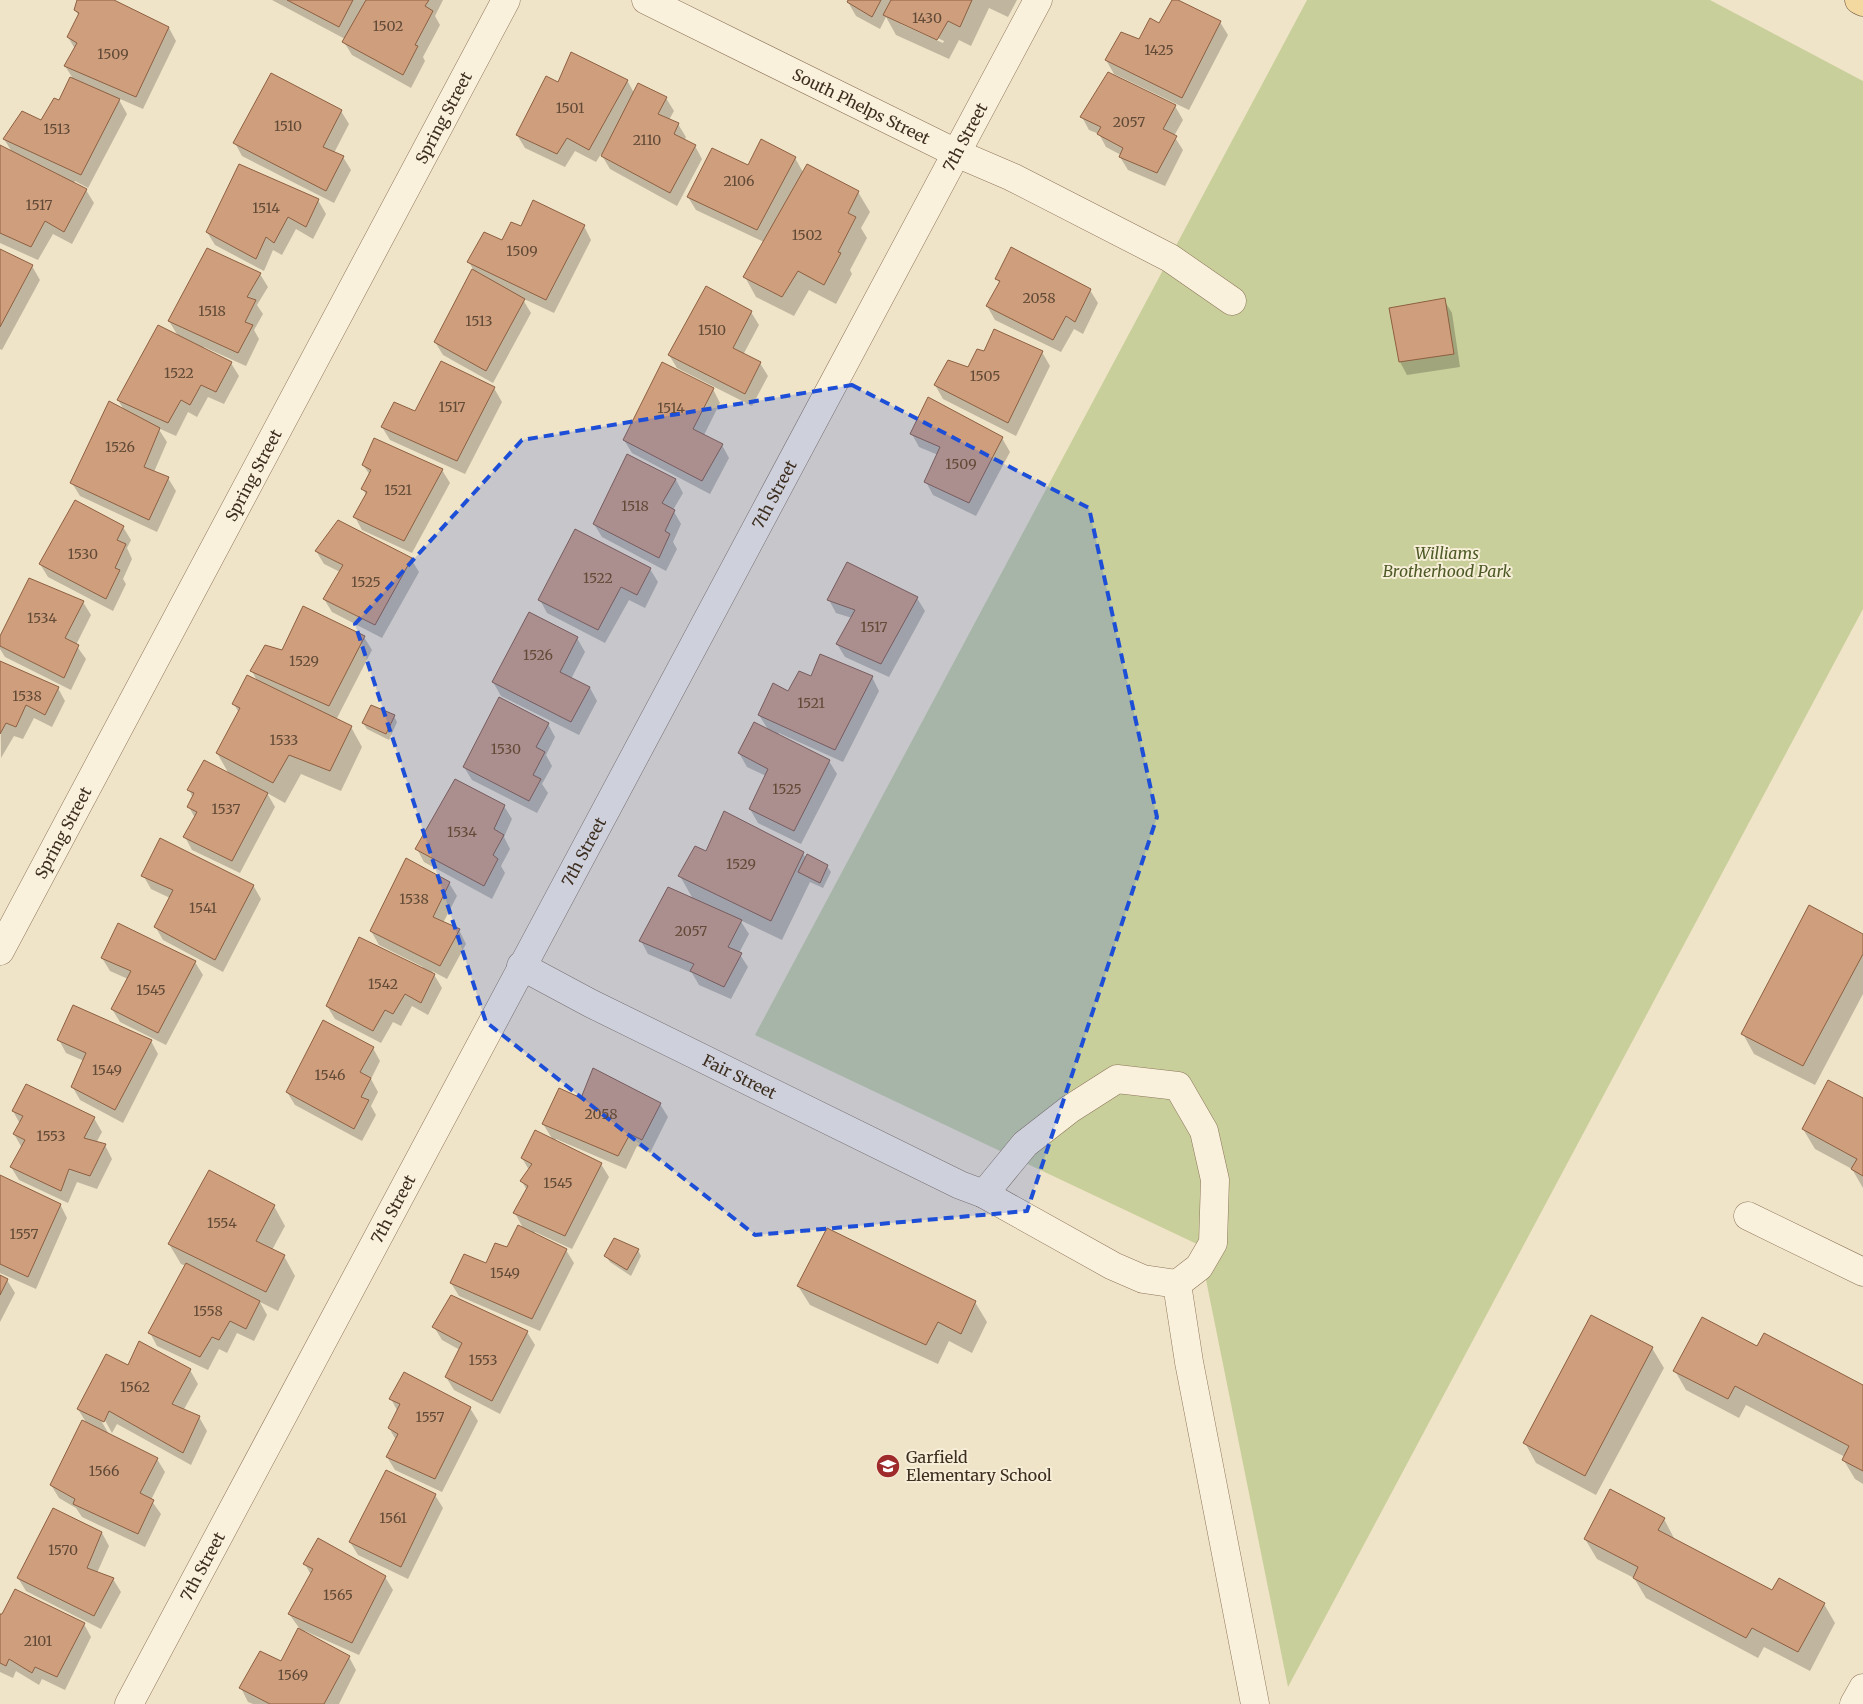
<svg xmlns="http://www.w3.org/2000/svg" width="1863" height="1704" font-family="Merriweather,serif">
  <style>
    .green { fill: #c9cf9b }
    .shadow { fill: #0003; fill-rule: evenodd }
    .building { fill: #cf9f7d; stroke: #8d5f41 }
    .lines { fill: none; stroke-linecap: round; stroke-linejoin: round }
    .minor-casing { stroke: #8d765c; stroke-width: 29 }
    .major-casing { stroke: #5b4430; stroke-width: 29 }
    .minor { stroke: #faf1dc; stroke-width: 28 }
    .major { stroke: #f3d9a0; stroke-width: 28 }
    .marked { fill: #1d4ed8; fill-opacity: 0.2; stroke: #1d4ed8; stroke-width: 4; stroke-dasharray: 10 6; stroke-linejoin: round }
    .labels { text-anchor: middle; stroke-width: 4; stroke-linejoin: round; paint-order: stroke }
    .number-label { font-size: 14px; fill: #624a37 }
    .street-label { font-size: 16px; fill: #3d2e20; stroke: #f7eed8 }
    .park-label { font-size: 16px; font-style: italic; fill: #4d5a26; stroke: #f7eed8 }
    .poi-label { font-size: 16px; fill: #3d2e20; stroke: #f7eed8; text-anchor: start }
  </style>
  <rect width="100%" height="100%" fill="#f0e4c8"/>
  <!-- green -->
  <path class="green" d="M1307,0H1710L1863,81V609L1288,1687L1199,1245L755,1035Z"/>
  <!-- shadow -->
  <path class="shadow" d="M78,0H111L169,28L176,41L143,109L118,98L127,114L88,188L75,181L74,183L86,190L94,203L72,244L53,234L38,260L0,243V146L12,152L4,139L42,122L59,102L72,77L65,66L75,49L68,37L79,16L75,10Z
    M272,0H443L435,16L440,25L423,57L425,61L411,88L352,55L344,42L345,39Z
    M849,0H1017L1008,17L989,8L971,46L959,40L949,59L896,35L886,17L880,29L856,16L848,2ZM901,21L944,41L943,43L901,24Z
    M1174,0L1220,22L1228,35L1189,110L1114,74L1106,60L1160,25Z
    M627,80L634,93L666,98L674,111L669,120L678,124L686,137L684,141L695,146L702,159L677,206L610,169L601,154L596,162L575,151L565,167L525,148L517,135L559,84Z
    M1175,106L1183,120L1174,136L1183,150L1165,186L1128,170L1120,157L1121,155L1106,147L1099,134L1089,130L1082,117Z
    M341,111L349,124L334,153L343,157L351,170L334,203L242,156L235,143Z
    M795,158L803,172L858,192L870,212L861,228L867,238L850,270L852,274L836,304L809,290L794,316L756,297L745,277L764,242L696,210L688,197L749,167Z
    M318,200L326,214L313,239L296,229L282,255L273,250L264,271L215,245L207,232Z
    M584,226L591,240L554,313L522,298L531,313L493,383L443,355L435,342L473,269L469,262L521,228Z
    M0,250L32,266L40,280L2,350L0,349Z
    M260,274L268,287L257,305L263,314L254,330L259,339L246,366L204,347L203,349L231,363L239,376L224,404L208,397L197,417L188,412L176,436L158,428L167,442L154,472L168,478L176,491L157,532L80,496L72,483L124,410L118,400L178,336L169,321Z
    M997,279L1090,290L1098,303L1083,334L1074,329L1061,352L995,320L987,306L1000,284Z
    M1444,300L1452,313L1460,367L1407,375L1400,362L1391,309Z
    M751,312L759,325L743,355L760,363L768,376L752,406L677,368L669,355Z
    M1042,352L1050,366L1016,436L943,399L935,385L968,369L984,353Z
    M441,363L494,388L502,402L465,474L390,440L382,427L416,413Z
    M713,389L720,403L704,435L722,445L729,458L710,494L632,453L624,440Z
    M912,434L1002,438L1010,452L976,516L933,495L926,482L938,455L919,447Z
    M628,456L676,480L683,493L673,510L681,524L673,542L677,549L666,571L602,537L594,524Z
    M363,465L442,470L450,483L412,553L362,530L355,517L366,495L363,489L370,475Z
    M123,527L131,540L127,548L132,559L123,579L126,584L113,611L48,577L40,564Z
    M316,551L411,559L419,572L382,638L332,612L324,599L340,572L324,564Z
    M847,564L917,598L925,611L889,677L845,657L837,644L852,618L836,613L829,600Z
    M650,569L658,582L645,608L629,600L605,643L547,613L540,600Z
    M83,602L91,615L76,645L86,659L71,690L5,657L0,649V638Z
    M529,613L577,638L585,652L571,679L590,688L597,701L579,735L501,696L493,682Z
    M364,637L372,650L336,720L351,727L362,747L341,791L301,774L285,803L267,793L275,807L240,873L192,850L185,837L195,818L189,807L193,798L189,790L229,774L217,753L239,713L234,704L257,681L252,671L282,652Z
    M0,662L58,688L65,701L52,727L34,718L23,739L14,736L1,758Z
    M872,677L879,691L843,762L779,733L778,735L829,761L837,774L801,844L758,823L750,809L766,776L747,767L739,753L769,731L759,715L812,678Z
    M394,716L397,722L389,740L367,729L363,723Z
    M548,724L555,737L546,755L552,766L542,784L548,793L537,813L472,780L464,767Z
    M504,806L512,819L504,837L510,849L501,866L505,873L492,899L424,862L417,849Z
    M706,853H803L806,859L827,866L831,872L823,888L810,882L782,940L740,920L749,934L739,953L748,967L731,999L699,985L692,973L648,954L641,941L693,899L680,876Z
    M143,875L253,885L261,899L223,972L163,940L155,926L170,898L151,889Z
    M449,883L457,896L443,923L459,930L466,944L447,979L432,971L442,988L428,1015L412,1006L401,1026L393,1022L381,1043L335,1019L327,1006L422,969L423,967L379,945L371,931Z
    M1863,935V994L1815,1085L1754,1054L1743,1034Z
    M102,958L195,962L203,975L166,1045L120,1022L112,1009L128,979L110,971Z
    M59,1040L151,1041L158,1054L123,1123L80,1100L72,1086L84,1061L66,1053Z
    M373,1048L380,1061L371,1079L378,1092L371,1106L376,1115L362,1141L295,1105L287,1092Z
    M26,1086L94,1118L102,1132L96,1143L105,1145L112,1159L97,1189L77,1182L68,1203L19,1180L11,1167L22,1148L14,1134L20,1124L13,1111Z
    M582,1100L660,1104L668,1117L650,1153L637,1146L626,1169L556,1139L555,1141L601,1164L609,1177L572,1249L535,1232L534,1234L566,1250L574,1263L540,1331L459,1296L451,1283L486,1265L507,1249L524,1230L515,1213L527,1191L522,1181L529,1170L522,1158L553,1140L543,1124Z
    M1863,1100V1188L1852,1169L1815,1149L1803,1129Z
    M0,1176L60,1204L67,1218L36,1289L0,1273Z
    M274,1206L285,1226L272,1250L284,1256L295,1276L278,1311L260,1302L267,1315L254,1341L237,1333L227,1353L219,1349L208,1370L157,1346L150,1333L186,1266L181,1264L169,1244Z
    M638,1250L641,1256L631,1276L610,1262L606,1256Z
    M0,1277L7,1280L15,1293L0,1322Z
    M798,1286L975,1302L987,1322L972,1353L949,1341L938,1364L810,1305Z
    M434,1327L527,1332L535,1345L500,1414L454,1390L446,1377L460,1350L442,1340Z
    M140,1343L190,1370L198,1384L183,1411L199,1417L207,1431L191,1465L117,1424L112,1433L102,1415L99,1417L110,1436L157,1459L165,1472L151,1500L161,1514L145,1547L82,1517L76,1508L59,1498L51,1485L87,1424L78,1409L128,1366Z
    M1757,1347L1863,1387V1484L1855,1479L1843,1459L1845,1457L1746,1405L1739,1418L1686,1390L1675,1371Z
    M1652,1348L1664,1368L1596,1495L1536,1463L1525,1443Z
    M391,1399L470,1408L478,1421L442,1492L395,1470L387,1457L396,1440L389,1428L398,1412Z
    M435,1495L443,1508L408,1579L358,1555L350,1542Z
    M1664,1519L1675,1540L1772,1592L1824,1604L1835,1623L1810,1671L1764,1647L1758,1658L1646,1598L1634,1578L1597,1559L1585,1539Z
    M102,1533L109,1546L97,1573L113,1579L121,1592L101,1629L26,1591L18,1578Z
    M305,1564L385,1577L393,1590L359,1655L305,1631V1633L349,1657L356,1670L339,1704H253L248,1702L241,1688L282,1663L300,1629L289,1614L311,1575Z
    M0,1615L84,1624L91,1637L65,1690L42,1679L39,1685L16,1671L13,1678L0,1672Z"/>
  <!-- building -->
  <path class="building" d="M77,0H114L169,27L136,97L64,66L77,43L67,37L79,13L74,10Z
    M287,0H353L339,27Z
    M366,0H429L425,6L433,11L415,45L418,46L403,75L342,42Z
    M848,0H881L872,17L847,2Z
    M891,0H972L960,27L948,21L937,40L883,15Z
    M1172,0H1178L1221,21L1182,98L1105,60L1121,32L1139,39L1150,18L1159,23Z
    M571,52L628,80L589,150L567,138L557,154L516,135L546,76L558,82Z
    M1108,72L1176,105L1163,129L1177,136L1157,173L1119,157L1123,148L1097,134L1101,127L1080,117Z
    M271,73L342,110L323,147L344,156L326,191L233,143Z
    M70,77L120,99L81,175L3,139L22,111L41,120L54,98L59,100Z
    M638,83L667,97L658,114L679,123L674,134L696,145L670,193L601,156Z
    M761,139L796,157L757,230L687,197L712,148L748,165Z
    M0,145L87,189L64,232L45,221L31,247L0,233Z
    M239,164L319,199L306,227L288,217L274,243L266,237L256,259L206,232Z
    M807,164L859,191L848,213L856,217L838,252L841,253L824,285L798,271L782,297L743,277Z
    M533,200L585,225L546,300L467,262L484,232L502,240L511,222L521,226Z
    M1011,247L1091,289L1075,322L1066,316L1053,340L986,306L1000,281L995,279Z
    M207,248L261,273L247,297L256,300L245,322L253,325L238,353L168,321Z
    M0,249L33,265L0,327Z
    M472,269L525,299L486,371L434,342Z
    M706,286L752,311L733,348L761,362L745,394L668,355Z
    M1445,298L1454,354L1399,362L1389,308Z
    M158,325L232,362L216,392L201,385L190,405L181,400L168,423L117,400Z
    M994,329L1043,351L1008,423L934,385L948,360L968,367L977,349L984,351Z
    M441,361L495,387L457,461L381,427L394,402L415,411Z
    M662,362L714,388L693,429L723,444L702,481L623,440Z
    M928,397L1003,437L969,503L924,482L940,447L910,434Z
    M109,401L160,428L144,467L169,477L149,520L70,483Z
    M374,438L443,469L404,541L353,517L367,492L361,489L371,470L362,465Z
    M627,454L676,479L662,503L675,510L665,531L670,534L659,558L593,524Z
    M75,500L124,526L117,540L126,544L115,568L120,570L106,599L39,564Z
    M338,520L412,558L375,625L323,599L343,565L315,551Z
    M575,529L651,568L637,595L621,587L598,630L538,600Z
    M847,562L918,597L881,664L836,644L855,610L827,600Z
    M29,578L84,601L65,638L79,645L64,678L0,646V636Z
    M303,606L365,636L329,706L250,671L265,645L282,650Z
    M529,612L578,637L560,672L590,687L571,722L492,682Z
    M820,654L873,676L835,750L758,715L773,683L788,691L799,671L811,676Z
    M0,661L59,687L45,715L26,705L16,727L6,723L0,734Z
    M247,675L352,726L330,771L289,755L273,783L216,753L240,708L232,704Z
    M499,697L549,723L536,747L545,752L533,775L541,779L529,801L463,767Z
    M371,705L395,715L386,734L362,723Z
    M754,722L830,760L794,831L749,809L768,769L738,753Z
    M204,760L268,793L232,861L183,837L197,812L187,807L194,793L187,790Z
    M455,779L505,805L494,829L504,835L493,855L498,859L484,886L415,849Z
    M724,811L804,852L771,921L678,876L695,846L706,851Z
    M160,838L254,885L215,960L154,927L173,890L141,876Z
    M807,854L828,865L820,883L798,872Z
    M406,858L450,882L433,917L460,929L440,966L370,931Z
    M668,887L742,920L728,947L742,953L724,987L690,971L694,964L639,941Z
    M1809,905L1863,934V954L1803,1066L1741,1034Z
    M118,923L196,961L158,1033L111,1009L131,971L101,958Z
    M359,937L435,974L421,1003L405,994L393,1014L385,1010L373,1031L326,1006Z
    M73,1005L152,1040L115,1110L71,1087L86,1053L57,1040Z
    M323,1020L374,1047L360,1072L371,1078L361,1097L369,1100L354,1129L286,1092Z
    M593,1068L661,1103L642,1140L630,1134L618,1156L542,1124L559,1088L581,1098Z
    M1828,1080L1863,1098V1176L1851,1169L1857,1159L1802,1129Z
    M26,1084L95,1117L84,1138L106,1144L90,1176L69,1169L61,1191L10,1167L25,1140L13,1134L23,1116L12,1111Z
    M535,1130L602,1163L565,1236L513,1213L528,1186L520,1181L532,1164L521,1158Z
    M209,1170L275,1205L256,1241L285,1255L266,1292L168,1244Z
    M0,1175L61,1204L28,1277L0,1264Z
    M518,1225L567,1249L532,1319L450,1283L464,1254L486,1263L495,1243L507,1247Z
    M827,1228L976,1301L961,1334L938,1322L926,1345L797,1286Z
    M614,1238L639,1249L627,1270L604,1256Z
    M186,1263L260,1301L246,1329L230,1321L219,1340L212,1337L200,1357L148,1333Z
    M0,1275L8,1279L0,1295Z
    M451,1295L528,1331L492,1401L445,1377L462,1343L432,1327Z
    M1591,1315L1653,1347L1585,1476L1523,1443Z
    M1702,1317L1757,1346L1764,1333L1863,1385V1471L1842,1460L1849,1446L1735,1386L1728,1399L1673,1371Z
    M139,1341L191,1369L172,1404L200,1416L183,1453L109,1411L104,1422L77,1409L106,1354L128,1365Z
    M404,1372L471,1407L435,1479L386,1457L398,1434L388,1428L400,1404L389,1399Z
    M82,1420L158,1458L140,1493L154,1500L138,1534L73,1504L75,1499L50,1485Z
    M386,1470L436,1494L401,1567L349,1542Z
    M1610,1489L1665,1518L1658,1530L1772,1590L1779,1578L1825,1603L1798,1652L1752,1628L1746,1638L1633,1578L1638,1567L1584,1539Z
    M53,1508L102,1532L87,1568L114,1578L94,1616L17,1578Z
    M318,1538L386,1576L352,1643L288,1614L313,1569L303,1564Z
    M15,1589L85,1623L57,1677L35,1667L32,1673L9,1659L6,1666L0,1663V1614H2Z
    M298,1628L350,1656L324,1704H270L239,1688L260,1651L281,1661Z"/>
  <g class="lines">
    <!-- minor casing -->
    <g class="minor-casing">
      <g id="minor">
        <path id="s1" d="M646,0L956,153L1012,177L1170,258L1232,301"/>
        <path id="s2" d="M0,951L506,0"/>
        <path id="s3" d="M521,966L590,1003L960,1185L984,1194L1113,1266L1143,1279L1177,1284L1189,1362L1255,1704"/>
        <path d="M984,1194L1025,1144L1070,1109L1117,1079L1178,1086L1204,1131L1215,1180L1213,1243L1199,1267L1177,1284"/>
        <path d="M1748,1216L1863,1272"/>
        <path id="s4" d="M129,1704L1038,0"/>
        <path d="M1854,1704L1863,1688"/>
      </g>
    </g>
    <!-- major casing -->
    <g class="major-casing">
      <path id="major" d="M1859,0L1863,2"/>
    </g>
    <!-- minor -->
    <use href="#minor" class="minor"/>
    <!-- major -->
    <use href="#major" class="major"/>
  </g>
  <!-- marked area -->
  <path class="marked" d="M852,385L1089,508L1157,817L1027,1211L755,1235L486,1022L355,624L522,440Z"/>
  <!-- icons -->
  <defs>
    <g id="school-disc" transform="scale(1.25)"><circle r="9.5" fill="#9e2a2b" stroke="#f7eed8"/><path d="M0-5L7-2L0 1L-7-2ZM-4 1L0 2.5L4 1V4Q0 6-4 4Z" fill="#fff"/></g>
  </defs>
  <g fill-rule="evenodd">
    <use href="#school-disc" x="888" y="1466"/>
  </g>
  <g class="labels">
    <!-- number labels -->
    <g class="number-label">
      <text x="927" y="23">1430</text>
      <text x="388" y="31">1502</text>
      <text x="1159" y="55">1425</text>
      <text x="113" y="59">1509</text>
      <text x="570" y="113">1501</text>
      <text x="1129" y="127">2057</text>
      <text x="288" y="131">1510</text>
      <text x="57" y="134">1513</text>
      <text x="647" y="145">2110</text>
      <text x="739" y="186">2106</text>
      <text x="39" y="210">1517</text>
      <text x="266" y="213">1514</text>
      <text x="807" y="240">1502</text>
      <text x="522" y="256">1509</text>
      <text x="1039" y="303">2058</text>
      <text x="212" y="316">1518</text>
      <text x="479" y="326">1513</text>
      <text x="712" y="335">1510</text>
      <text x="179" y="378">1522</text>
      <text x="985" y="381">1505</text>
      <text x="452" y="412">1517</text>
      <text x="671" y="413">1514</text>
      <text x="120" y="452">1526</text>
      <text x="961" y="469">1509</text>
      <text x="398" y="495">1521</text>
      <text x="635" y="511">1518</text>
      <text x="83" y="559">1530</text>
      <text x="598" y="583">1522</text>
      <text x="366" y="587">1525</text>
      <text x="42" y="623">1534</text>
      <text x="874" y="632">1517</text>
      <text x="538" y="660">1526</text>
      <text x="304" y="666">1529</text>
      <text x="27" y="701">1538</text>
      <text x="811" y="708">1521</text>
      <text x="284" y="745">1533</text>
      <text x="506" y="754">1530</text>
      <text x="787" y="794">1525</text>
      <text x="226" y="814">1537</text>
      <text x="462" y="837">1534</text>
      <text x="741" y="869">1529</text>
      <text x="414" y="904">1538</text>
      <text x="203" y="913">1541</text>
      <text x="691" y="936">2057</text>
      <text x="383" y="989">1542</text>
      <text x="151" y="995">1545</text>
      <text x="107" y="1075">1549</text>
      <text x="330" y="1080">1546</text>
      <text x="601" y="1119">2058</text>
      <text x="51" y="1141">1553</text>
      <text x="558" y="1188">1545</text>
      <text x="222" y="1228">1554</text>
      <text x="24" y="1239">1557</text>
      <text x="505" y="1278">1549</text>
      <text x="208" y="1316">1558</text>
      <text x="483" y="1365">1553</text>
      <text x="135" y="1392">1562</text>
      <text x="430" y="1422">1557</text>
      <text x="104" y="1476">1566</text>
      <text x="393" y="1523">1561</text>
      <text x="63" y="1555">1570</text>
      <text x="338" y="1600">1565</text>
      <text x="38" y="1646">2101</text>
      <text x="293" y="1680">1569</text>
    </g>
    <!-- street labels -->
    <g class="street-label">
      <text dy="6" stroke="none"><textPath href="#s1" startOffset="240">South Phelps Street</textPath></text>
      <text dy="6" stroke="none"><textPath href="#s2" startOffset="944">Spring Street</textPath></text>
      <text dy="6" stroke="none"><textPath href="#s4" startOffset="1776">7th Street</textPath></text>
      <text dy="6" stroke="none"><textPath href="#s2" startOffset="539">Spring Street</textPath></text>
      <text dy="6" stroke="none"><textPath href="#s4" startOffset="1371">7th Street</textPath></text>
      <text dy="6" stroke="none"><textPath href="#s2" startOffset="134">Spring Street</textPath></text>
      <text dy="6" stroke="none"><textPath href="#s4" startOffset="966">7th Street</textPath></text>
      <text dy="6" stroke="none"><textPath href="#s3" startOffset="245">Fair Street</textPath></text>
      <text dy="6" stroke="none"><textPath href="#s4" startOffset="561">7th Street</textPath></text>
      <text dy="6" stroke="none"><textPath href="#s4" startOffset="156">7th Street</textPath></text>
    </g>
    <!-- park labels -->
    <g class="park-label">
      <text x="1447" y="559">Williams<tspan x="1447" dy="18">Brotherhood Park</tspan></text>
    </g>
    <!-- poi labels -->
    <g class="poi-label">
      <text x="906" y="1463">Garfield<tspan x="906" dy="18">Elementary School</tspan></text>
    </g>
  </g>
</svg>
